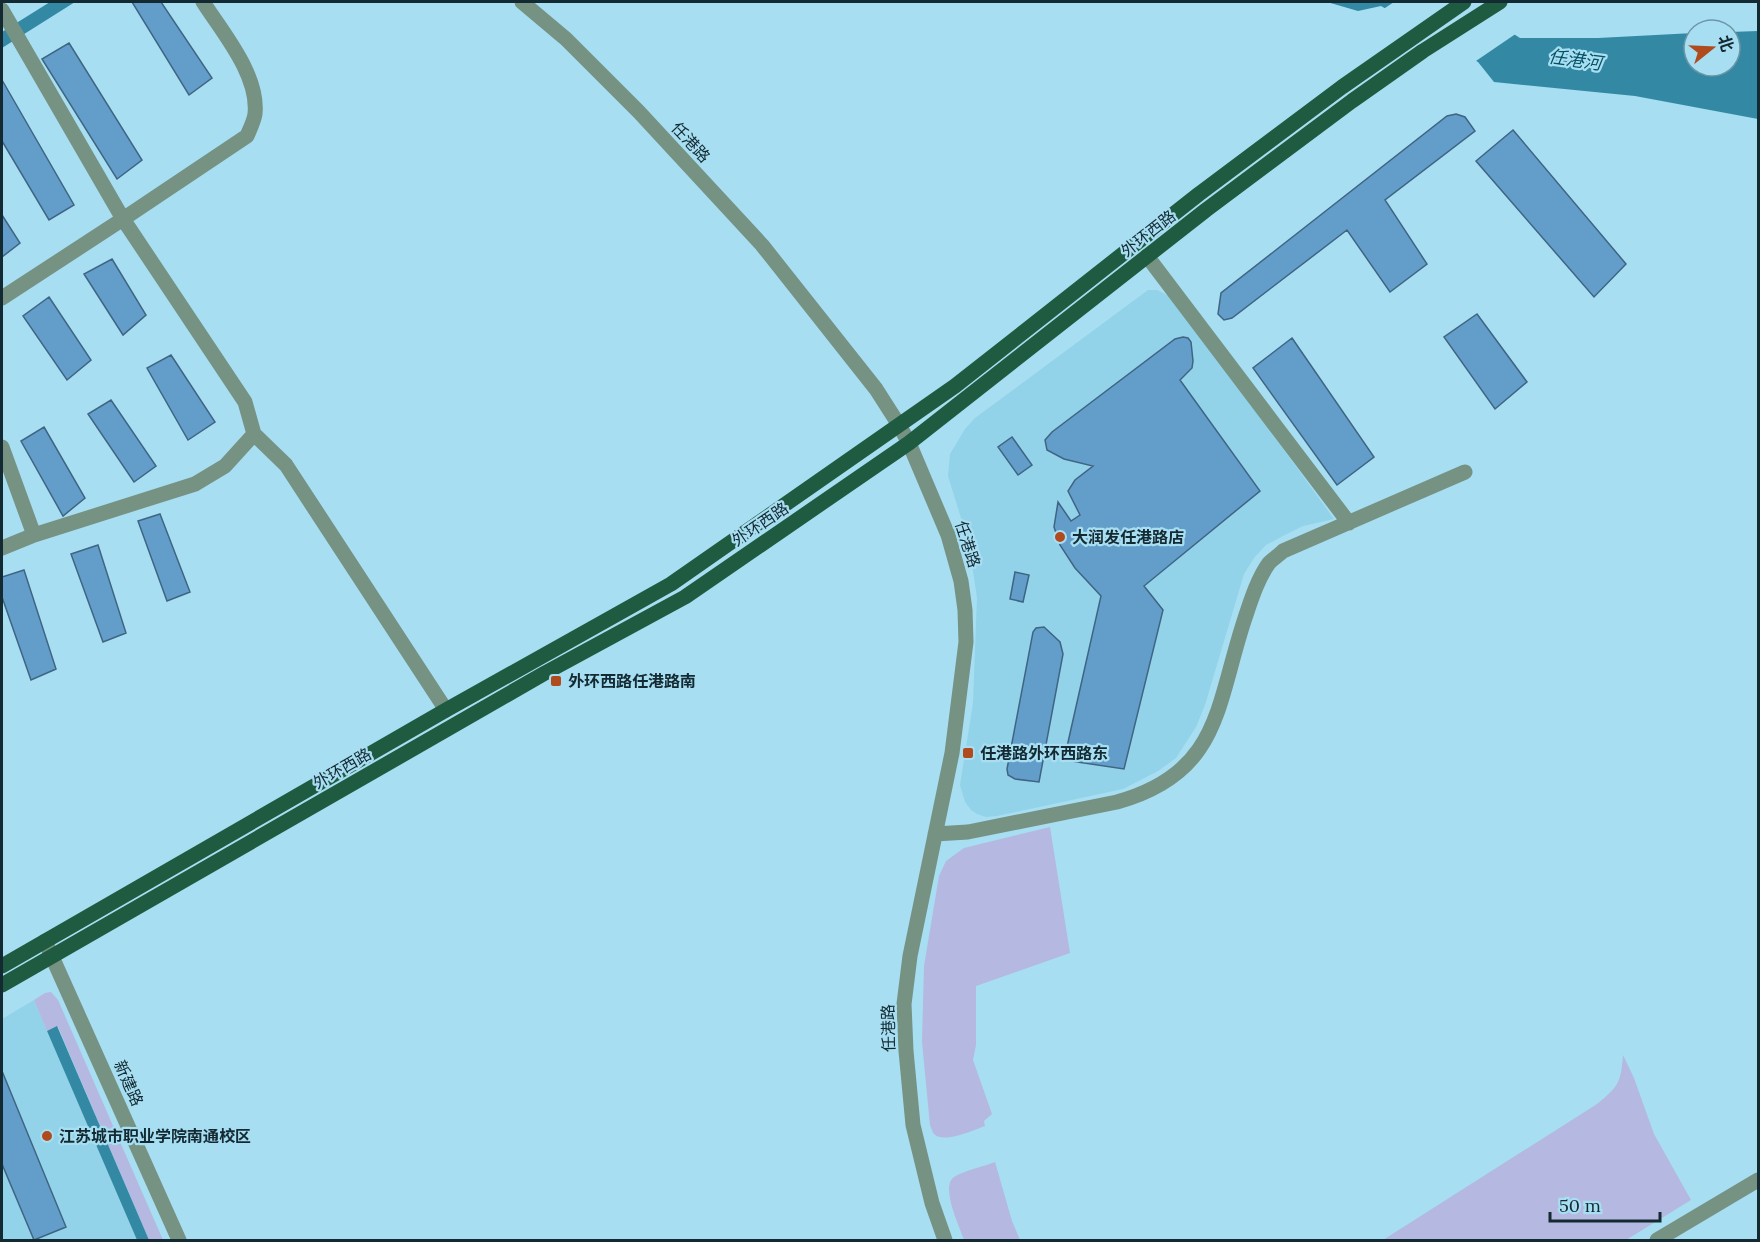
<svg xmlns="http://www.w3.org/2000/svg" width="1760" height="1242" font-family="Lora,'Noto Sans SC',serif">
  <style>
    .built { fill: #92d3e9 }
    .green { fill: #b5b8e1 }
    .water { fill: #3389a4 }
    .pier { fill: #a7def2 }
    .building { fill: #639ecb; stroke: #3f6582; stroke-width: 1.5 }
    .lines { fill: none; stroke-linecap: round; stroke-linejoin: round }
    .minor { stroke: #759283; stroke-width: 15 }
    .major { stroke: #1e5b41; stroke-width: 15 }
    .poi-dot { fill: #b04b1d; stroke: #a7def2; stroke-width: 2 }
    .labels { text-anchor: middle; stroke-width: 4.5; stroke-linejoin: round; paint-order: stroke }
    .street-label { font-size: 16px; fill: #142a32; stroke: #a7def2 }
    .poi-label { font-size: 16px; font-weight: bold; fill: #142a32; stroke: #a7def2; text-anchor: start }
    .water-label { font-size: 18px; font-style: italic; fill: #075165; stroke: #a7def2 }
  </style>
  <rect width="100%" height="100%" fill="#a7def2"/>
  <!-- built -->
  <path class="built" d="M1148,290H1157L1169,296L1182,309L1334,519L1303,526L1285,535L1266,545L1254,558L1244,574L1205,705L1196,727L1176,758L1158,771L1123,789L997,816L986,817L977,814L971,810L965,802L960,785L973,703L977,598L969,544L948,476L950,454L965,429L975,418Z
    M34,1000L47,1031L137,1240H2V1019Z"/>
  <!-- green -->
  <path class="green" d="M1050,827L1070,953L976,986V1045L973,1060L992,1114L984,1121L985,1126C974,1130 943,1144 934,1134C933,1133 930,1125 930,1125L922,1042L924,966L939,876L946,861L964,848Z
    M51,992L58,1000L163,1240H149L58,1027L47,1031L34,1000L45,993Z
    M1623,1055L1634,1078L1654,1134L1691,1200L1626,1240H1383L1597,1104C1618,1087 1621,1083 1623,1055Z
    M995,1162L1012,1221L1020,1240H964C960,1227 940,1187 954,1177C965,1170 983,1167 995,1162Z"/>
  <!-- water -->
  <path class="water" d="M50,2H75L2,48V32Z
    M1327,2H1464L1520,38H1598L1694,33V66H1730V32L1758,31V119L1635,96L1494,82L1478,62L1381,6L1358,11Z
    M57,1026L149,1240H137L47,1031Z"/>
  <!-- pier -->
  <path class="pier" d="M1394,2H1469L1517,33L1473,63L1382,10Z"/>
  <!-- building -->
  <path class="building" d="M132,2H161L212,78L189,95Z
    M69,43L142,160L117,179L42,59Z
    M2,80L74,205L49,220L2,141Z
    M1456,114L1465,117L1475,131L1385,200L1427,264L1390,292L1347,230L1232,318L1224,320L1218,314L1221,293L1447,116Z
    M1513,130L1626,264L1594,297L1476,161Z
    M2,215L20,243L2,257Z
    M112,259L146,315L123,335L84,274Z
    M49,297L91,360L67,380L23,316Z
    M1477,314L1527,382L1495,409L1444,337Z
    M1183,337L1188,338L1191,342L1193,361L1192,368L1180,380L1260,491L1144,586L1163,610L1124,769L1064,760L1101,596L1075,568L1060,545L1054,527L1058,502L1071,521L1080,515L1068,491L1075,480L1093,466L1064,459L1047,450L1045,440L1052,432L1175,339Z
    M1292,338L1374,457L1337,485L1253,368Z
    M171,355L215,422L188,440L147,368Z
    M111,400L156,466L134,482L88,414Z
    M44,427L85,498L63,516L21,441Z
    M1012,437L1032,465L1018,475L998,447Z
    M160,514L190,592L167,601L138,521Z
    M98,545L126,633L103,642L71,554Z
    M24,570L56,669L31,680L2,597V577Z
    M1015,572L1029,575L1023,602L1010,599Z
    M1044,627L1060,642L1063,654L1039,782L1015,779L1008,775L1007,769L1033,632L1036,628Z
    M2,1071L66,1227L34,1240L2,1164Z"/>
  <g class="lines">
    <!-- minor -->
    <path class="minor" d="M522,2L566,39L639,112L762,245L876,389L899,425L909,443L948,535L961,581L965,610L966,642L952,753L910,956L904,1004L906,1051L913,1125L932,1203L945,1240
      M2,10L123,219L247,136C250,129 254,121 255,114C259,75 223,33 203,2
      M1147,256L1349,523
      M2,298L123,219L245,402L254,434L225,466L195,484L34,535L2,548
      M254,434L286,465L446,710
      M2,447L34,535
      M935,834L968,832L1117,802C1221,773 1216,705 1245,618C1251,600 1258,578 1269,563C1273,559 1279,555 1283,551L1465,472
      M45,941L179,1240
      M1657,1240L1758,1180"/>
    <!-- major -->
    <path class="major" d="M2,966L446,710L671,584L955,386L1199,194L1342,87L1464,2
      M2,985L545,673L685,597L909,443L1206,210L1352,101L1423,51L1500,2"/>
  </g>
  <!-- markers -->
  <g class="poi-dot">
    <circle cx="1060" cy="537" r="6"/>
    <rect x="550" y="675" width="12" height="12" rx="3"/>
    <rect x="962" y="747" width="12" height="12" rx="3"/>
    <circle cx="47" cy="1136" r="6"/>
  </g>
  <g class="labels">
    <!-- street labels -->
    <g class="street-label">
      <text transform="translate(691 142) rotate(47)" y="6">任港路</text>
      <text transform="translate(1148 233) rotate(-38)" y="6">外环西路</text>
      <text transform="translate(760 524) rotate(-34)" y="6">外环西路</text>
      <text transform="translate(968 544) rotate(72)" y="6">任港路</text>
      <text transform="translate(342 768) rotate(-30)" y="6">外环西路</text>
      <text transform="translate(888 1028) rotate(-91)" y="6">任港路</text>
      <text transform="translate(129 1083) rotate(66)" y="6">新建路</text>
    </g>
    <!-- poi labels -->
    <g class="poi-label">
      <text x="1072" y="543">大润发任港路店</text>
      <text x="568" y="687">外环西路任港路南</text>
      <text x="980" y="759">任港路外环西路东</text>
      <text x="59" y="1142">江苏城市职业学院南通校区</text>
    </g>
    <!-- water labels -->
    <g class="water-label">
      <text transform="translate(1575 60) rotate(8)" y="6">任港河</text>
    </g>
  </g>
  <!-- border -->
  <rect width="1760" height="1242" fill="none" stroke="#142a32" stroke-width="6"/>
  <!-- north arrow -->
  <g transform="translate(1712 48) rotate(72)"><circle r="28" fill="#a7def2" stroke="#6c96a5" stroke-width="1.5"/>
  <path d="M0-4.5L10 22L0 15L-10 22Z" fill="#b04b1d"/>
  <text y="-9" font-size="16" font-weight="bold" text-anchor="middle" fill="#142a32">北</text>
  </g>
  <!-- scale -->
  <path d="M1550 1212v9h110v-9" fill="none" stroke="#142a32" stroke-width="3"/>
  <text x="1559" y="1212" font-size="18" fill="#142a32" stroke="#a7def2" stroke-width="4.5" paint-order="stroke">50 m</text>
</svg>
